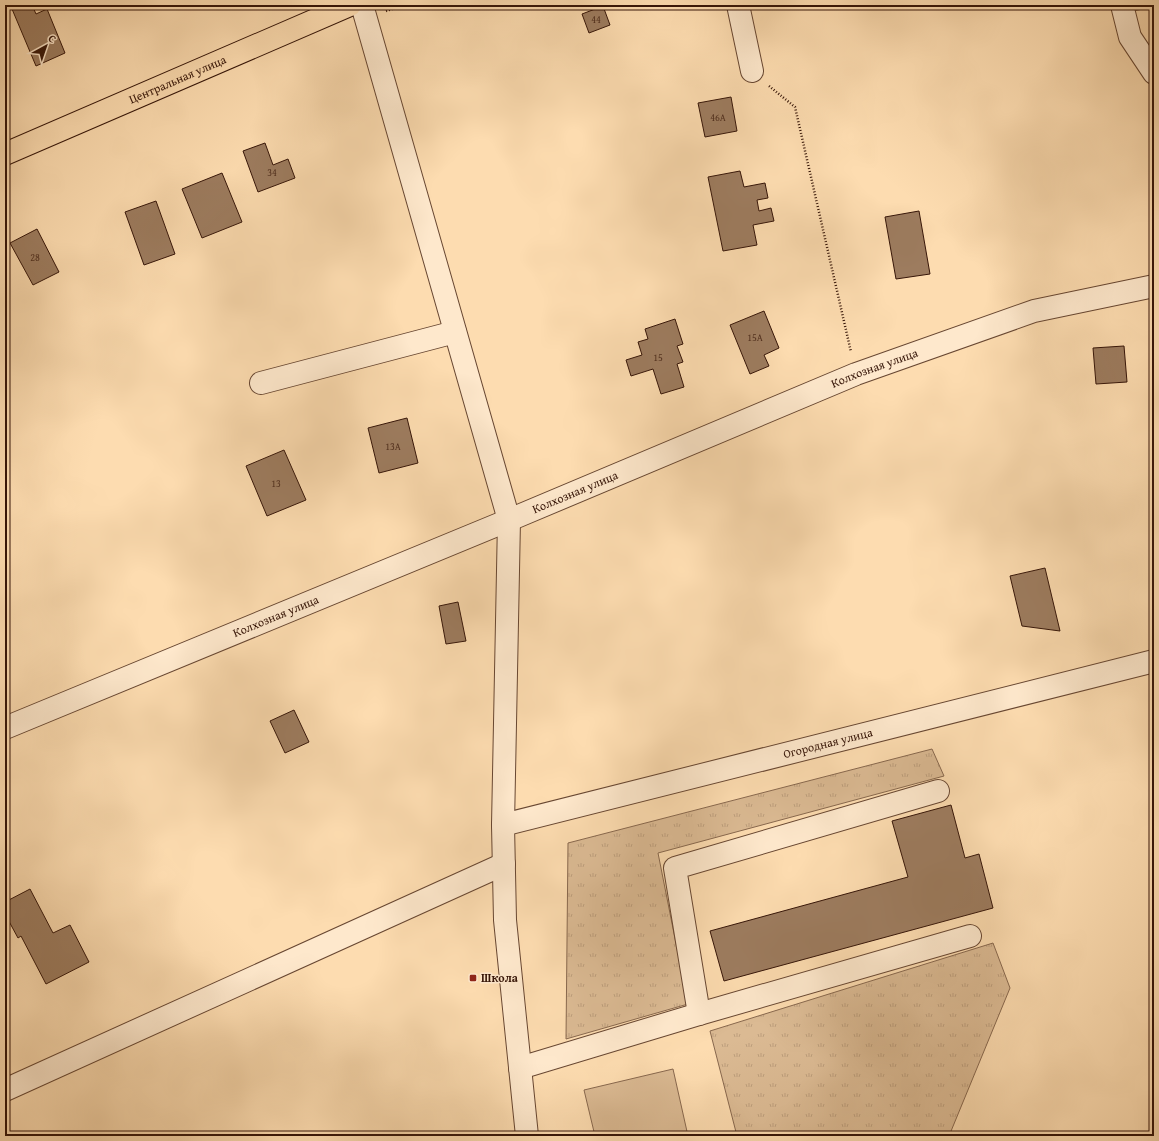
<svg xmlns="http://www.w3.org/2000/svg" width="1159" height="1141" font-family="'Gentium Book Plus',serif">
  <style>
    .grass { fill: url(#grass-tufts); stroke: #88684e }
    .pitch { fill: #dbba93; stroke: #88684e }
    .building { fill: #9d7c5f; stroke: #361508 }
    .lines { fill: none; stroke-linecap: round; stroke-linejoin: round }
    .minor-casing { stroke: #684732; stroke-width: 24 }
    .major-casing { stroke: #361508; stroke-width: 24 }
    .path { stroke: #361508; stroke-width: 2.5; stroke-dasharray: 1 2; stroke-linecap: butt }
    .minor { stroke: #fee8cc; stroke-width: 22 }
    .major { stroke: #fddcb0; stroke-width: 22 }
    .poi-dot { fill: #8f2418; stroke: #fee8cc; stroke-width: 1.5 }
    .labels { text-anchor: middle; stroke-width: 3; stroke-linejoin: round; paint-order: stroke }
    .number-label { font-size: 10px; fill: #502f1e }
    .street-label { font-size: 12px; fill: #361508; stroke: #fee8cc }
    .poi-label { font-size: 12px; font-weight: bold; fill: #361508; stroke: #fee8cc; text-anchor: start }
  </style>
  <defs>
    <pattern id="grass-tufts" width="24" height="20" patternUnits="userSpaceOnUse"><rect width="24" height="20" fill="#dbba93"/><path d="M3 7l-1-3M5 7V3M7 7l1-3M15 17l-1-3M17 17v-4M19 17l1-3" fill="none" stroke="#bd9f7d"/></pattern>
  </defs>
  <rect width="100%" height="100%" fill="#fddcb0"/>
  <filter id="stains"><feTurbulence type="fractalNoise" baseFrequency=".005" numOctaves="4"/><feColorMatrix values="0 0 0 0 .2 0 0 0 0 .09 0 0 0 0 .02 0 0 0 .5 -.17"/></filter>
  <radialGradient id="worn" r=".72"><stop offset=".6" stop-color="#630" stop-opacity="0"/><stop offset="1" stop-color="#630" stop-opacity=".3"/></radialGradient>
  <!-- grass -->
  <path class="grass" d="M932,749L944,776L658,853L688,1004L566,1039L568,843Z
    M993,943L1010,988L949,1136H737L710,1031Z"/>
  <!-- pitch -->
  <path class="pitch" d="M673,1069L688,1136H595L584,1090Z"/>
  <!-- building -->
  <path class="building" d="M21,5H32L36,14L47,9L65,53L36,66L12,9Z
    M1136,5H1154V8L1136,10Z
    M603,6L610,25L589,33L582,14Z
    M731,97L737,131L705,137L698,103Z
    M265,143L273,165L288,159L295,178L258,192L243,151Z
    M740,171L744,187L765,183L768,198L757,200L759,211L771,208L774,221L753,225L757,245L723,251L708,177Z
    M222,173L242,222L202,238L182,189Z
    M156,201L175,254L144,265L125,212Z
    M919,211L930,274L896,279L885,217Z
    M37,229L59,272L33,285L10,243Z
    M764,311L779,348L764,355L769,366L750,374L730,325Z
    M675,319L683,344L677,346L683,362L677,364L684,387L661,394L653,369L631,376L626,360L642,355L638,342L648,339L645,329Z
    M1124,346L1127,382L1096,384L1093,348Z
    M407,418L418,463L379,473L368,428Z
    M284,450L306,500L267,516L246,466Z
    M1045,568L1060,631L1022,626L1010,576Z
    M458,602L466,641L446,644L439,606Z
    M294,710L309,742L285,753L270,721Z
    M951,805L965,858L979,854L993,908L724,981L710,931L908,877L892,821Z
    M30,889L53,933L70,925L89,962L46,984L21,936L18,938L5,914V902Z"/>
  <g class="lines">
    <!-- minor casing -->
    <g class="minor-casing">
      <g id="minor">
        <path d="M362,5L509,520L503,825L505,920L527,1136"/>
        <path d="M738,5L752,71"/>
        <path d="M1122,5L1130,37L1154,73"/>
        <path d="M261,383L455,332"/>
        <path id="s1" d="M5,728L509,520L856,374L1034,311L1154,286"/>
        <path id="s2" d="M503,825L1154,661"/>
        <path d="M699,1014L675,868L938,791"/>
        <path d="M520,1068L699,1014L970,936"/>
        <path d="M5,1090L504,864"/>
      </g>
    </g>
    <!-- major casing -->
    <g class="major-casing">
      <g id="major">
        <path id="s3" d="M5,154L350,5"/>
      </g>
    </g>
    <!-- path -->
    <path class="path" d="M386,11L404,5
      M769,86L795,107L851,352"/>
    <!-- minor -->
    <use href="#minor" class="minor"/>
    <!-- major -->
    <use href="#major" class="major"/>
  </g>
  <!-- markers -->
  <rect class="poi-dot" x="469" y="974" width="8" height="8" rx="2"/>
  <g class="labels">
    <!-- number labels -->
    <g class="number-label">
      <text x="596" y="23">44</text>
      <text x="718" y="121">46А</text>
      <text x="272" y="176">34</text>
      <text x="35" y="261">28</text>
      <text x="755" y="341">15А</text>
      <text x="658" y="361">15</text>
      <text x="393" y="450">13А</text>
      <text x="276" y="487">13</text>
    </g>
    <!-- street labels -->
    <g class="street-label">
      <text dy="4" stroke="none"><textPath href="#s3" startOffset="188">Центральная улица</textPath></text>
      <text dy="4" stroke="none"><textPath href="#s1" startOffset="941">Колхозная улица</textPath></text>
      <text dy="4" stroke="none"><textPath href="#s1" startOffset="617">Колхозная улица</textPath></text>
      <text dy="4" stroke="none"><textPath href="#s1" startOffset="293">Колхозная улица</textPath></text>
      <text dy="4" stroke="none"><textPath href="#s2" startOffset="335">Огородная улица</textPath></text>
    </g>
    <!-- poi labels -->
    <g class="poi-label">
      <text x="481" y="982">Школа</text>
    </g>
  </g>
  <!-- margin -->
  <rect width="1159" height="1141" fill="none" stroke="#fddcb0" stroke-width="20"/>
  <rect x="6" y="6" width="1147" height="1129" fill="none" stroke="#361508" stroke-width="2"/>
  <rect x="10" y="10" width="1139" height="1121" fill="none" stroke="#361508"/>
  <!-- north arrow -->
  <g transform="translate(46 46) rotate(40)" stroke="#fee8cc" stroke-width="3" paint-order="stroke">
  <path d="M0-3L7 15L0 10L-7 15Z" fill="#361508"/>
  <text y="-6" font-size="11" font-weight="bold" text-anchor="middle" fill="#361508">С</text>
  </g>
  <rect width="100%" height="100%" filter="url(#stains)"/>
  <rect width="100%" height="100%" fill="url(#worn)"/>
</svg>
